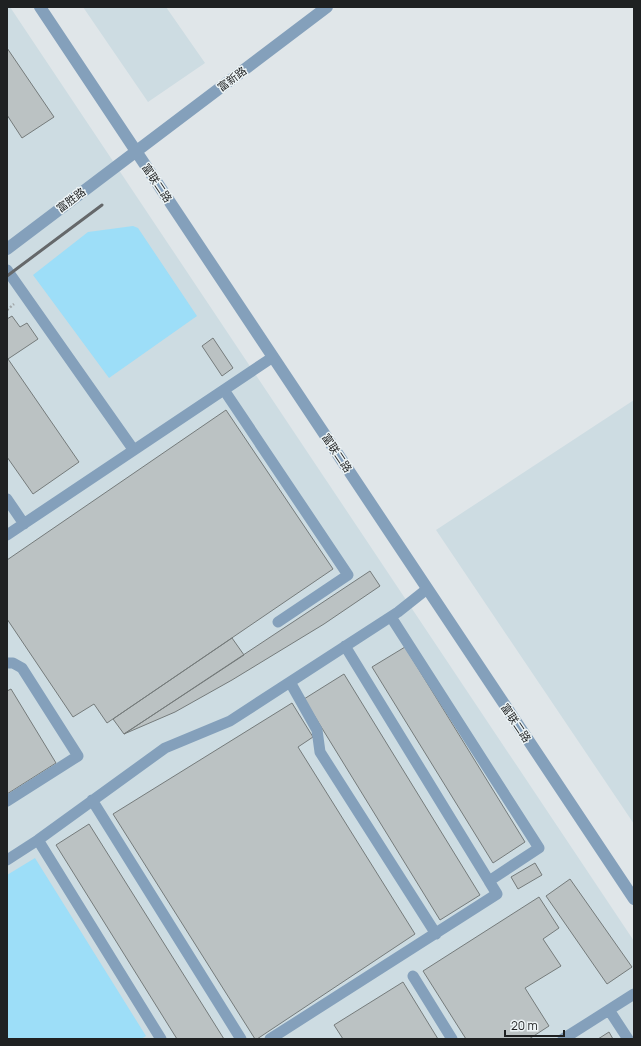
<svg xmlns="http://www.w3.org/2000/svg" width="641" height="1046" font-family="Manrope,'Noto Sans SC',sans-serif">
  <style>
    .built { fill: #cddce2 }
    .green { fill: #9ddef8 }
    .building { fill: #bbc2c3; stroke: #757b7b }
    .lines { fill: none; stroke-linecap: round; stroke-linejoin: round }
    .path { stroke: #a1a6a8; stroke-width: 2.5; stroke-dasharray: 2 2; stroke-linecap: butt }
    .lane { stroke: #84a0bb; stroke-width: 11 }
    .street { stroke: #84a0bb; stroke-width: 12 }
    .rail { stroke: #65686a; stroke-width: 3 }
    .labels { text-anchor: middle; stroke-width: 3; stroke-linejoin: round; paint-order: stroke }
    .street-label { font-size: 11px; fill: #1f2122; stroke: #edf4f6 }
  </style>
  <rect width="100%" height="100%" fill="#e0e6e9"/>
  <!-- built -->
  <path class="built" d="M7,7H10L634,941V1039H7Z
    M83,7H166L205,63L148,102Z
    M634,400V824L436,530Z"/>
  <!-- green -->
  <path class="green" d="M133,226L138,228L197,316L109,378L33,275L88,232Z
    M35,858L146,1036L141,1039H7V875Z"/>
  <!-- building -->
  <path class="building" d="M7,48L54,117L22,138L7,115Z
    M12,316L20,327L27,323L38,339L8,359L79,462L33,494L7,457V319Z
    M213,338L233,368L222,376L202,346Z
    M226,410L333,569L107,723L94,704L73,717L7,619V560Z
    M370,571L380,586L324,624L232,680L175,712L124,734Z
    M232,638L244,655L124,734L113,719Z
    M405,647L525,842L493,863L372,667Z
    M344,674L480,895L440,920L304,699Z
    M11,689L56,763L7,794V691Z
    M292,703L313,737L298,747L415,934L257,1039H255L113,814Z
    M89,824L224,1039H177L56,845Z
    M535,863L542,875L518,889L511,877Z
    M570,879L632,967L607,984L546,896Z
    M539,897L559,928L543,939L561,966L525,988L549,1026L529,1039H466L423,971Z
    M403,982L438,1039H343L334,1025Z
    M609,1032L613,1039H598Z"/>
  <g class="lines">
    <!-- path -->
    <path class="path" d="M7,310L14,304"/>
    <!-- lane -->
    <path class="lane" d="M7,270L133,449
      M224,390L348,575L278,622
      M7,499L24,524
      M7,535L273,357
      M345,646L489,881
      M7,663H13L22,668L78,756L7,801
      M290,682L317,730L320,752L436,934
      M92,800L241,1039
      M38,840L161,1039
      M7,860L38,840L165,748L230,721L398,612L427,589
      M413,976L452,1039
      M609,1010L628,1039
      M270,1039L497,894L489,881L539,848L391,617
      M563,1039L634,994"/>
    <!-- street -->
    <path class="street" d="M40,7L634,899
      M7,249L327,7"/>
    <!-- rail -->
    <path class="rail" d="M7,276L102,205"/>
  </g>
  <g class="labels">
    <!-- street labels -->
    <g class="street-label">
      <text transform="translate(232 79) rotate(-37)" y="4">富新路</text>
      <text transform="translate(157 183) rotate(56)" y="4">富联二路</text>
      <text transform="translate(71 200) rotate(-37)" y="4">富胜路</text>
      <text transform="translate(337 453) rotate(56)" y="4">富联二路</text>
      <text transform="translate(516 723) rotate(56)" y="4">富联二路</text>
    </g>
  </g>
  <!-- border -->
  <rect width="641" height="1046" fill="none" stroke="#1f2122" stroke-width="16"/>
  <!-- scale -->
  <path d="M505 1030v6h59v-6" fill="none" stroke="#1f2122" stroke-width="2"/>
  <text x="511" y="1030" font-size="12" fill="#1f2122" stroke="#edf4f6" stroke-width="3" paint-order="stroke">20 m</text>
</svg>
